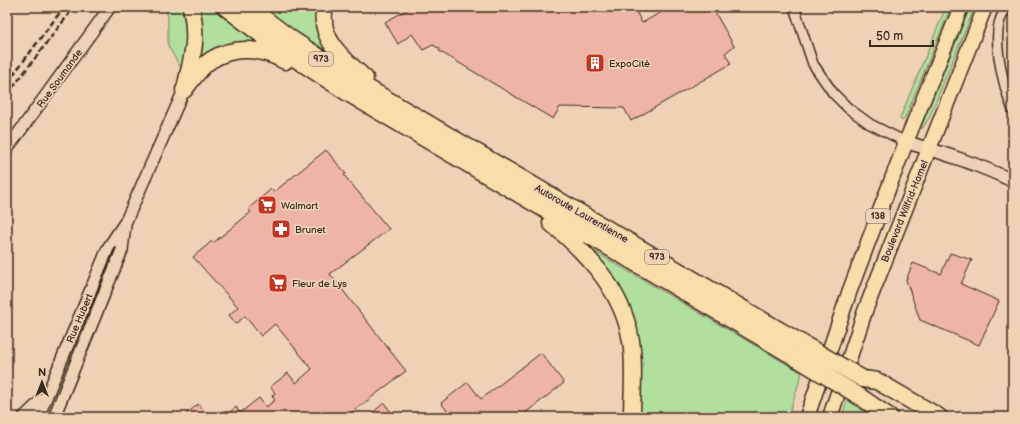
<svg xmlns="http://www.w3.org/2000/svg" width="1020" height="424" font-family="'Balsamiq Sans',sans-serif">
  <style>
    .green { fill: #b1df9e; stroke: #76845e }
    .building { fill: #eeb4a6; stroke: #3b2a1e }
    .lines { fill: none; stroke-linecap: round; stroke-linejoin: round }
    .minor-casing { stroke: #3b2a1e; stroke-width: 12 }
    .tertiary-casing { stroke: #3b2a1e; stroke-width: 14 }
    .secondary-casing { stroke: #3b2a1e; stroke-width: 15 }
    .primary-casing { stroke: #3b2a1e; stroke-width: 17 }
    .motorway-casing { stroke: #3b2a1e; stroke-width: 19 }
    .minor { stroke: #efd1b5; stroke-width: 9 }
    .tertiary { stroke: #efd1b5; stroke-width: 11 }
    .secondary { stroke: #efd1b5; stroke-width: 12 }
    .primary { stroke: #f9deab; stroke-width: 14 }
    .motorway { stroke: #f9deab; stroke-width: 16 }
    .rail { stroke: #3b2a1e; stroke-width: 2.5; stroke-dasharray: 6 3; stroke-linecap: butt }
    .motorway-bridge-casing { stroke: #3b2a1e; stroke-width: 19; stroke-linecap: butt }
    .motorway-bridge { stroke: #f9deab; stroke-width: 16 }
    .labels { text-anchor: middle; stroke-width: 3.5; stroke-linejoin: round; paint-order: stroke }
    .shield { fill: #efd1b5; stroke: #715c4b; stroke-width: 1 }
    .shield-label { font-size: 9px; font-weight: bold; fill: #3b2a1e }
    .poi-label { font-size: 10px; fill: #3b2a1e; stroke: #efd1b5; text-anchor: start }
    .street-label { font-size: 10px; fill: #3b2a1e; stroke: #efd1b5 }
  </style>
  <rect width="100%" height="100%" fill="#efd1b5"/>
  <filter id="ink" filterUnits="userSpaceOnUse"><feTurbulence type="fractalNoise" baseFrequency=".025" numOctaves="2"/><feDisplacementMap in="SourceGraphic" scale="8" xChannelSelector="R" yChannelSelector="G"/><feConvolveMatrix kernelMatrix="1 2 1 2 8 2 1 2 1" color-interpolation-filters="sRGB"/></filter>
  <g filter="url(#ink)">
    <!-- green -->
    <path class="green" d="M165,7H186L192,43L184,73L168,46V17Z
      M196,7H214L269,49L200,63L197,52Z
      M260,7H319L328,52L307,40Z
      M946,7H951L905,118L902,121L900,118Z
      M970,7H975L929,118L922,129L921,127Z
      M592,250L802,373L788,417H637L636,357L590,252Z
      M847,400L872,417H842Z"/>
    <!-- building -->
    <path class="building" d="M412,7H567L573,11L575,7H612L614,11L621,7H634L642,23L670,7H712L734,46L725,53L731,64L631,121L624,108L560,107L553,119L439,51L440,49L433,45L423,50L412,34L398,44L385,22Z
      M326,150L346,174L344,175L389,229L330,274L406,371L346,417H224L236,407L240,413L259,398L266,407L275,400L272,396L275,393L270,387L288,373L296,383L312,369L275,324L261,336L245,316L236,324L229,315L238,307L193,257L212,241L213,243L251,212L248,209L271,189L274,192Z
      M950,253L972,260L961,284L999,301L979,345L920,320L906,280L913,263L941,274Z
      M541,353L564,383L520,417H452L441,403L468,382L481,399Z
      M384,403L395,417H367Z
      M198,404L209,417H183Z"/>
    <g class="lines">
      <!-- minor casing -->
      <g class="minor-casing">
        <path id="minor" d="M794,7L813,64L833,93L848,108L870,124L906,142
          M1010,7C985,21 1004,89 1013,110"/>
      </g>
      <!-- tertiary casing -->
      <g class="tertiary-casing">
        <path id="tertiary" d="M7,149L110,7
          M24,417L44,398
          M38,417L108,248L126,221L184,90
          M54,417L122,250L125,225"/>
      </g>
      <!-- secondary casing -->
      <g class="secondary-casing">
        <path id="secondary" d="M906,142C943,153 978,164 1013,181"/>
      </g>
      <!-- primary casing -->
      <g class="primary-casing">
        <path id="primary" d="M807,417L850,290L906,142L961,7
          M830,417L865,311L985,7"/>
      </g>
      <!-- motorway casing -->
      <g class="motorway-casing">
        <path id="motorway" d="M225,7L276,46L348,93L798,359
          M249,7L290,38L354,80L803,344
          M325,7C317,38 344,60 365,78
          M186,84C193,55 198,37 191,7
          M184,90C192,80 200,67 211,60C234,45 262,48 285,61
          M551,223C588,254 623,291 631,341C635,366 632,392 632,417
          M863,379L877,381L939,417
          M859,396L890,417"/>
      </g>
      <!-- minor -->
      <use href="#minor" class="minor"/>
      <!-- tertiary -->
      <use href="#tertiary" class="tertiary"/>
      <!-- secondary -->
      <use href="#secondary" class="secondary"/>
      <!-- primary -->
      <use href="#primary" class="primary"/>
      <!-- motorway -->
      <use href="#motorway" class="motorway"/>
      <!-- rail -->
      <path class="rail" d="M7,83L64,7
        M7,95L74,7"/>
      <!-- motorway-bridge casing -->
      <g class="motorway-bridge-casing">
        <path id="motorway-bridge" d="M803,344L863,379
          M798,359L859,396"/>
      </g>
      <!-- motorway-bridge -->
      <use href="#motorway-bridge" class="motorway-bridge"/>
    </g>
  </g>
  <!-- icons -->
  <defs>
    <g id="building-square" transform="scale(1)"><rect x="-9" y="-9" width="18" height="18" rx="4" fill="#c8321e" stroke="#efd1b5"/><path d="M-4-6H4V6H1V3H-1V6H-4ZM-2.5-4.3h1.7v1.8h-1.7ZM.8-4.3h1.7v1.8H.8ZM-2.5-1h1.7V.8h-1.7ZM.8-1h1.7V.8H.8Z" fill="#fff"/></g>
    <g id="supermarket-square" transform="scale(1)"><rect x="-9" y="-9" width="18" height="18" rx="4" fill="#c8321e" stroke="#efd1b5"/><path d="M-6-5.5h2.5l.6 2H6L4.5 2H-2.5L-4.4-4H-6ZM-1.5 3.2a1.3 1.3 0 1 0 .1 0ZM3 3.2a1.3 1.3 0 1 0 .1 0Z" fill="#fff"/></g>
    <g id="pharmacy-square" transform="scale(1)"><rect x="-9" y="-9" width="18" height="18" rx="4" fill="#c8321e" stroke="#efd1b5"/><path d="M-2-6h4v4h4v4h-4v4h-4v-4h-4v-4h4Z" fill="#fff"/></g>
  </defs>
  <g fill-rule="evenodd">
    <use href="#building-square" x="595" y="63"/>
    <use href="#supermarket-square" x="267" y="205"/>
    <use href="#pharmacy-square" x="281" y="229"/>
    <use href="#supermarket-square" x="278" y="283"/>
  </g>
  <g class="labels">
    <!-- shield labels -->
    <g class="shield">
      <rect x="309" y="52" width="24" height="14" rx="3"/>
      <rect x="866" y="209" width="24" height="14" rx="3"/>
      <rect x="645" y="250" width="24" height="14" rx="3"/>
    </g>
    <g class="shield-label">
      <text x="321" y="62">973</text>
      <text x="878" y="219">138</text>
      <text x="657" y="260">973</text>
    </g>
    <!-- poi labels -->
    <g class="poi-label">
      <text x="609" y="67">ExpoCité</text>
      <text x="281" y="209">Walmart</text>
      <text x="295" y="233">Brunet</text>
      <text x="292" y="287">Fleur de Lys</text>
    </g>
    <!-- street labels -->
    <g class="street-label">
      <text transform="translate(59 78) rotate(-54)" y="4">Rue Soumande</text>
      <text transform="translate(904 211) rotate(-68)" y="4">Boulevard Wilfrid-Hamel</text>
      <text transform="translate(582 213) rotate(30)" y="4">Autoroute Laurentienne</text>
      <text transform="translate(79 318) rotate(-67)" y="4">Rue Hubert</text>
    </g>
  </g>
  <!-- margin -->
  <rect width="1020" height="424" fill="none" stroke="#efd1b5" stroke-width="24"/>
  <rect x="12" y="12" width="996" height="400" fill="none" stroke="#3b2a1e" stroke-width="1.5" filter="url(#ink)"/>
  <!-- north arrow -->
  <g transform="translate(42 382)" stroke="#efd1b5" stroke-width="3" paint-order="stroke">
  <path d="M0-3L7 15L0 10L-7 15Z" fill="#3b2a1e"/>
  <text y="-6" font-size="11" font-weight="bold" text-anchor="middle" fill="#3b2a1e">N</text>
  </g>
  <!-- scale -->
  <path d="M870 40v6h63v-6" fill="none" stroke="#3b2a1e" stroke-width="2"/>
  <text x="876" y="40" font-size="12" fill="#3b2a1e" stroke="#efd1b5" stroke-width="3" paint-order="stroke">50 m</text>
</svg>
